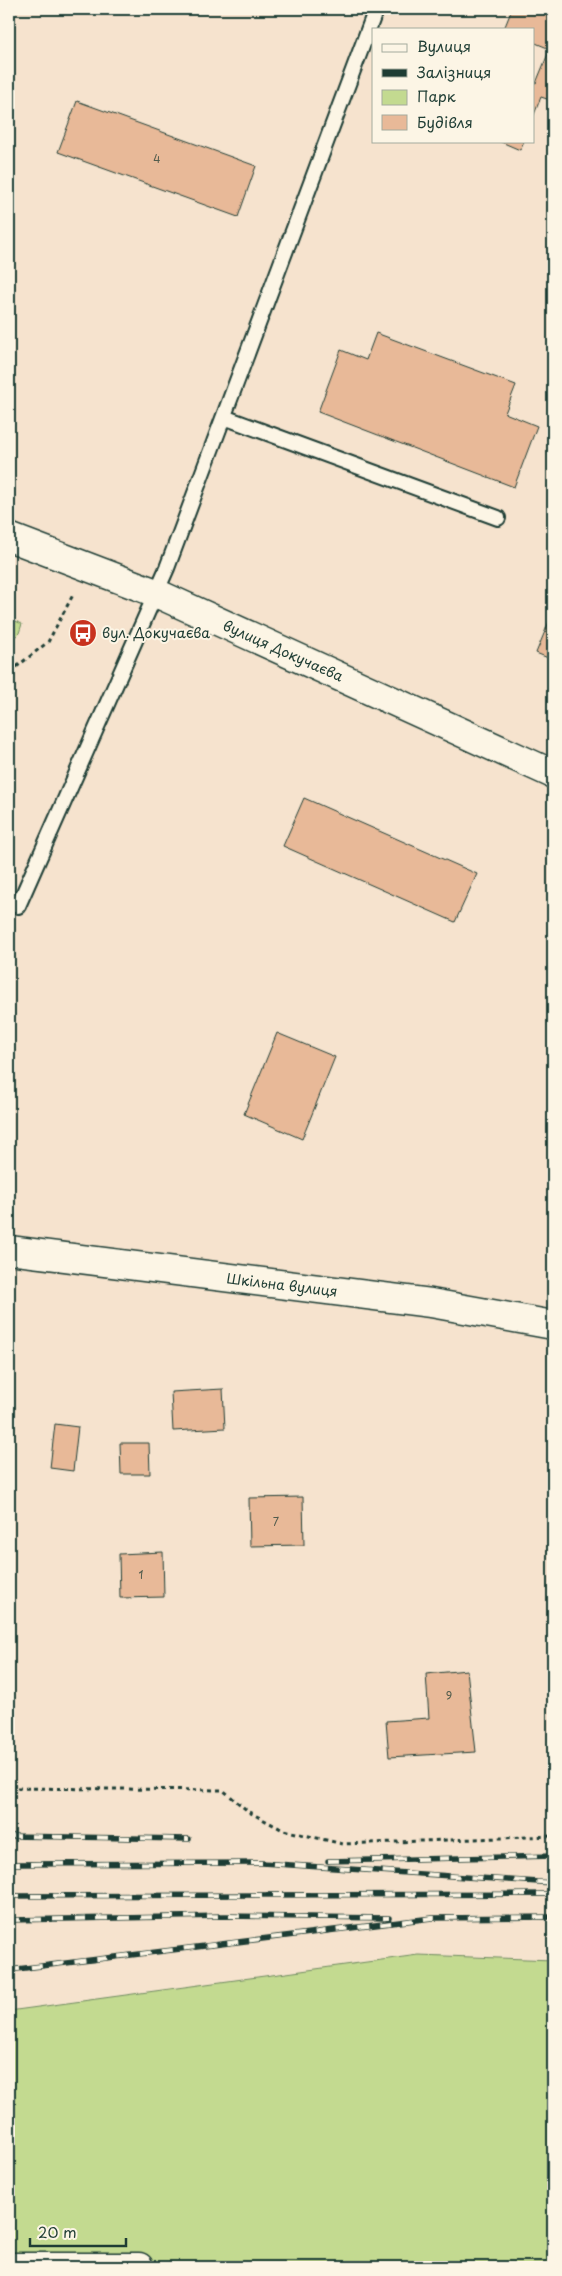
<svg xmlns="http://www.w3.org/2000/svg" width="562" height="2276" font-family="'Playpen Sans',sans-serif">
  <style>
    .green { fill: #c3da90; stroke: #718c62 }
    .building { fill: #e8b998; stroke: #1f3d34 }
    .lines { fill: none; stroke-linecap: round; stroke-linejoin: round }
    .lane-casing { stroke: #1f3d34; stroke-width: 18 }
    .street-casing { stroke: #1f3d34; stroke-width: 31 }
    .secondary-casing { stroke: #1f3d34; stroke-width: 31 }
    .path { stroke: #1f3d34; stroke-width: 3; stroke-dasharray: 4 4; stroke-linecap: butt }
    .lane { stroke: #fcf5e5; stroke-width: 14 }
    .street { stroke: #fcf5e5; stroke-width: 28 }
    .secondary { stroke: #fcf5e5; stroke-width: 28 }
    .rail-casing { stroke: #1f3d34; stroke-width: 5.5 }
    .rail { stroke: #fcf5e5; stroke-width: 4; stroke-dasharray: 11; stroke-linecap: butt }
    .labels { text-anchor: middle; stroke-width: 4; stroke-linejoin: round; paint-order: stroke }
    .number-label { font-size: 11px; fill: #515c4d }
    .poi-label { font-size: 14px; fill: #1f3d34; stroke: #fcf5e5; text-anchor: start }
    .street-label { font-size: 14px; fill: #1f3d34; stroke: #fcf5e5 }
  </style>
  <rect width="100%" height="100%" fill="#f6e3ce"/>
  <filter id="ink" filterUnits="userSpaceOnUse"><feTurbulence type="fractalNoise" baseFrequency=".02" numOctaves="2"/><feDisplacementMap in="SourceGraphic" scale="10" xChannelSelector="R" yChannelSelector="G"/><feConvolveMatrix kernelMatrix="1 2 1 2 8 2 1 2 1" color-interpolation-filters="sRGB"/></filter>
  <g filter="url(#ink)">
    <!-- green -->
    <path class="green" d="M9,618L22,624L19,633L9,643Z
      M418,1955L553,1960V2267H9V2011Z"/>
    <!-- building -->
    <path class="building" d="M512,9H553V101L541,97L533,117V82L536,83L550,49L533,42V29H504Z
      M77,101L256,166L238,217L58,152Z
      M499,141H524L520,150Z
      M376,333L516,385L505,413L537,426L514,487L318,412L341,350L366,360Z
      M553,612V660L536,653Z
      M304,798L477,874L455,922L283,846Z
      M277,1033L335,1057L302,1139L244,1114Z
      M223,1389L225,1428L173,1431L171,1392Z
      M55,1424L78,1427L73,1471L50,1468Z
      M120,1443H149L150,1474H121Z
      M303,1497L304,1545L250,1546L249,1498Z
      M163,1552L164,1597L120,1598L119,1554Z
      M467,1670L476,1752L389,1757L386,1721L429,1718L426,1674Z"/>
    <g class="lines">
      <!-- lane casing -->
      <g class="lane-casing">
        <path id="lane" d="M224,417L498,518
          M18,906L167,568L376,9"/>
      </g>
      <!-- street casing -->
      <g class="street-casing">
        <path id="street" d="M9,1250L431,1303L553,1325"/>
      </g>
      <!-- secondary casing -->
      <g class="secondary-casing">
        <path id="secondary" d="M9,537L156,593L553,774
          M9,2267H139"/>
      </g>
      <!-- path -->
      <path class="path" d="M9,670L15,668L48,642L74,593
        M9,1788L223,1790L249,1812L283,1830L343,1844L553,1836"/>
      <!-- lane -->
      <use href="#lane" class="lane"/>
      <!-- street -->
      <use href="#street" class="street"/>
      <!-- secondary -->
      <use href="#secondary" class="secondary"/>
      <!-- rail casing -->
      <g class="rail-casing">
        <path id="rail" d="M9,1836L189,1839
          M328,1861L553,1856
          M9,1864L262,1863L553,1883
          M9,1896L553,1894
          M9,1920L225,1916L389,1918
          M9,1970L432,1918L553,1917"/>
      </g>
      <!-- rail -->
      <use href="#rail" class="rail"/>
    </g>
  </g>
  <!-- icons -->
  <defs>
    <g id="bus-disc" transform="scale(1.4375)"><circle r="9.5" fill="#c8321e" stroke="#fcf5e5"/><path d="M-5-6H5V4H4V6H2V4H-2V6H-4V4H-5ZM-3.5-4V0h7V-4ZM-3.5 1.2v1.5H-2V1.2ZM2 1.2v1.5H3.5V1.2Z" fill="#fff"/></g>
  </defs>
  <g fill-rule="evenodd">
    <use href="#bus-disc" x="83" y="633"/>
  </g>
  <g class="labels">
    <!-- number labels -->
    <g class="number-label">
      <text x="157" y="163">4</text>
      <text x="276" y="1526">7</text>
      <text x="141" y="1579">1</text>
      <text x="449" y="1700">9</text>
    </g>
    <!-- poi labels -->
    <g class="poi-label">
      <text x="102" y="638">вул. Докучаєва</text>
    </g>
    <!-- street labels -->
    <g class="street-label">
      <text transform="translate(283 651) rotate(24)" y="5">вулиця Докучаєва</text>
      <text transform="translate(282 1285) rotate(7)" y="5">Шкільна вулиця</text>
    </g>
  </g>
  <!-- margin -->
  <rect width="562" height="2276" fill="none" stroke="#fcf5e5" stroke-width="30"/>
  <rect x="15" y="15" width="532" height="2246" fill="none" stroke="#1f3d34" stroke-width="2" filter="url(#ink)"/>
  <!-- legend -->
  <rect x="372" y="28" width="162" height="115" fill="#fcf5e5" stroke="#a4ab9e"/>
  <rect x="382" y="44" width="25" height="8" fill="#fcf5e5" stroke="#a4ab9e"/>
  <text x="417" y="52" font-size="15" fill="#1f3d34">Вулиця</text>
  <rect x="382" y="69" width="25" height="8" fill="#1f3d34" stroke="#a4ab9e"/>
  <text x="417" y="78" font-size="15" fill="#1f3d34">Залізниця</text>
  <rect x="382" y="90" width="25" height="15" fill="#c3da90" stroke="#a4ab9e"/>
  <text x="417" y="102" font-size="15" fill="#1f3d34">Парк</text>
  <rect x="382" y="115" width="25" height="15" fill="#e8b998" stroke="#a4ab9e"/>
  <text x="417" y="128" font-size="15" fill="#1f3d34">Будівля</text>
  <!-- scale -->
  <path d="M30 2238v8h96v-8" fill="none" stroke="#1f3d34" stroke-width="2.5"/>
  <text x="38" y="2238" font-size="15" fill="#1f3d34" stroke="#fcf5e5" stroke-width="4" paint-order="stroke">20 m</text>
</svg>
